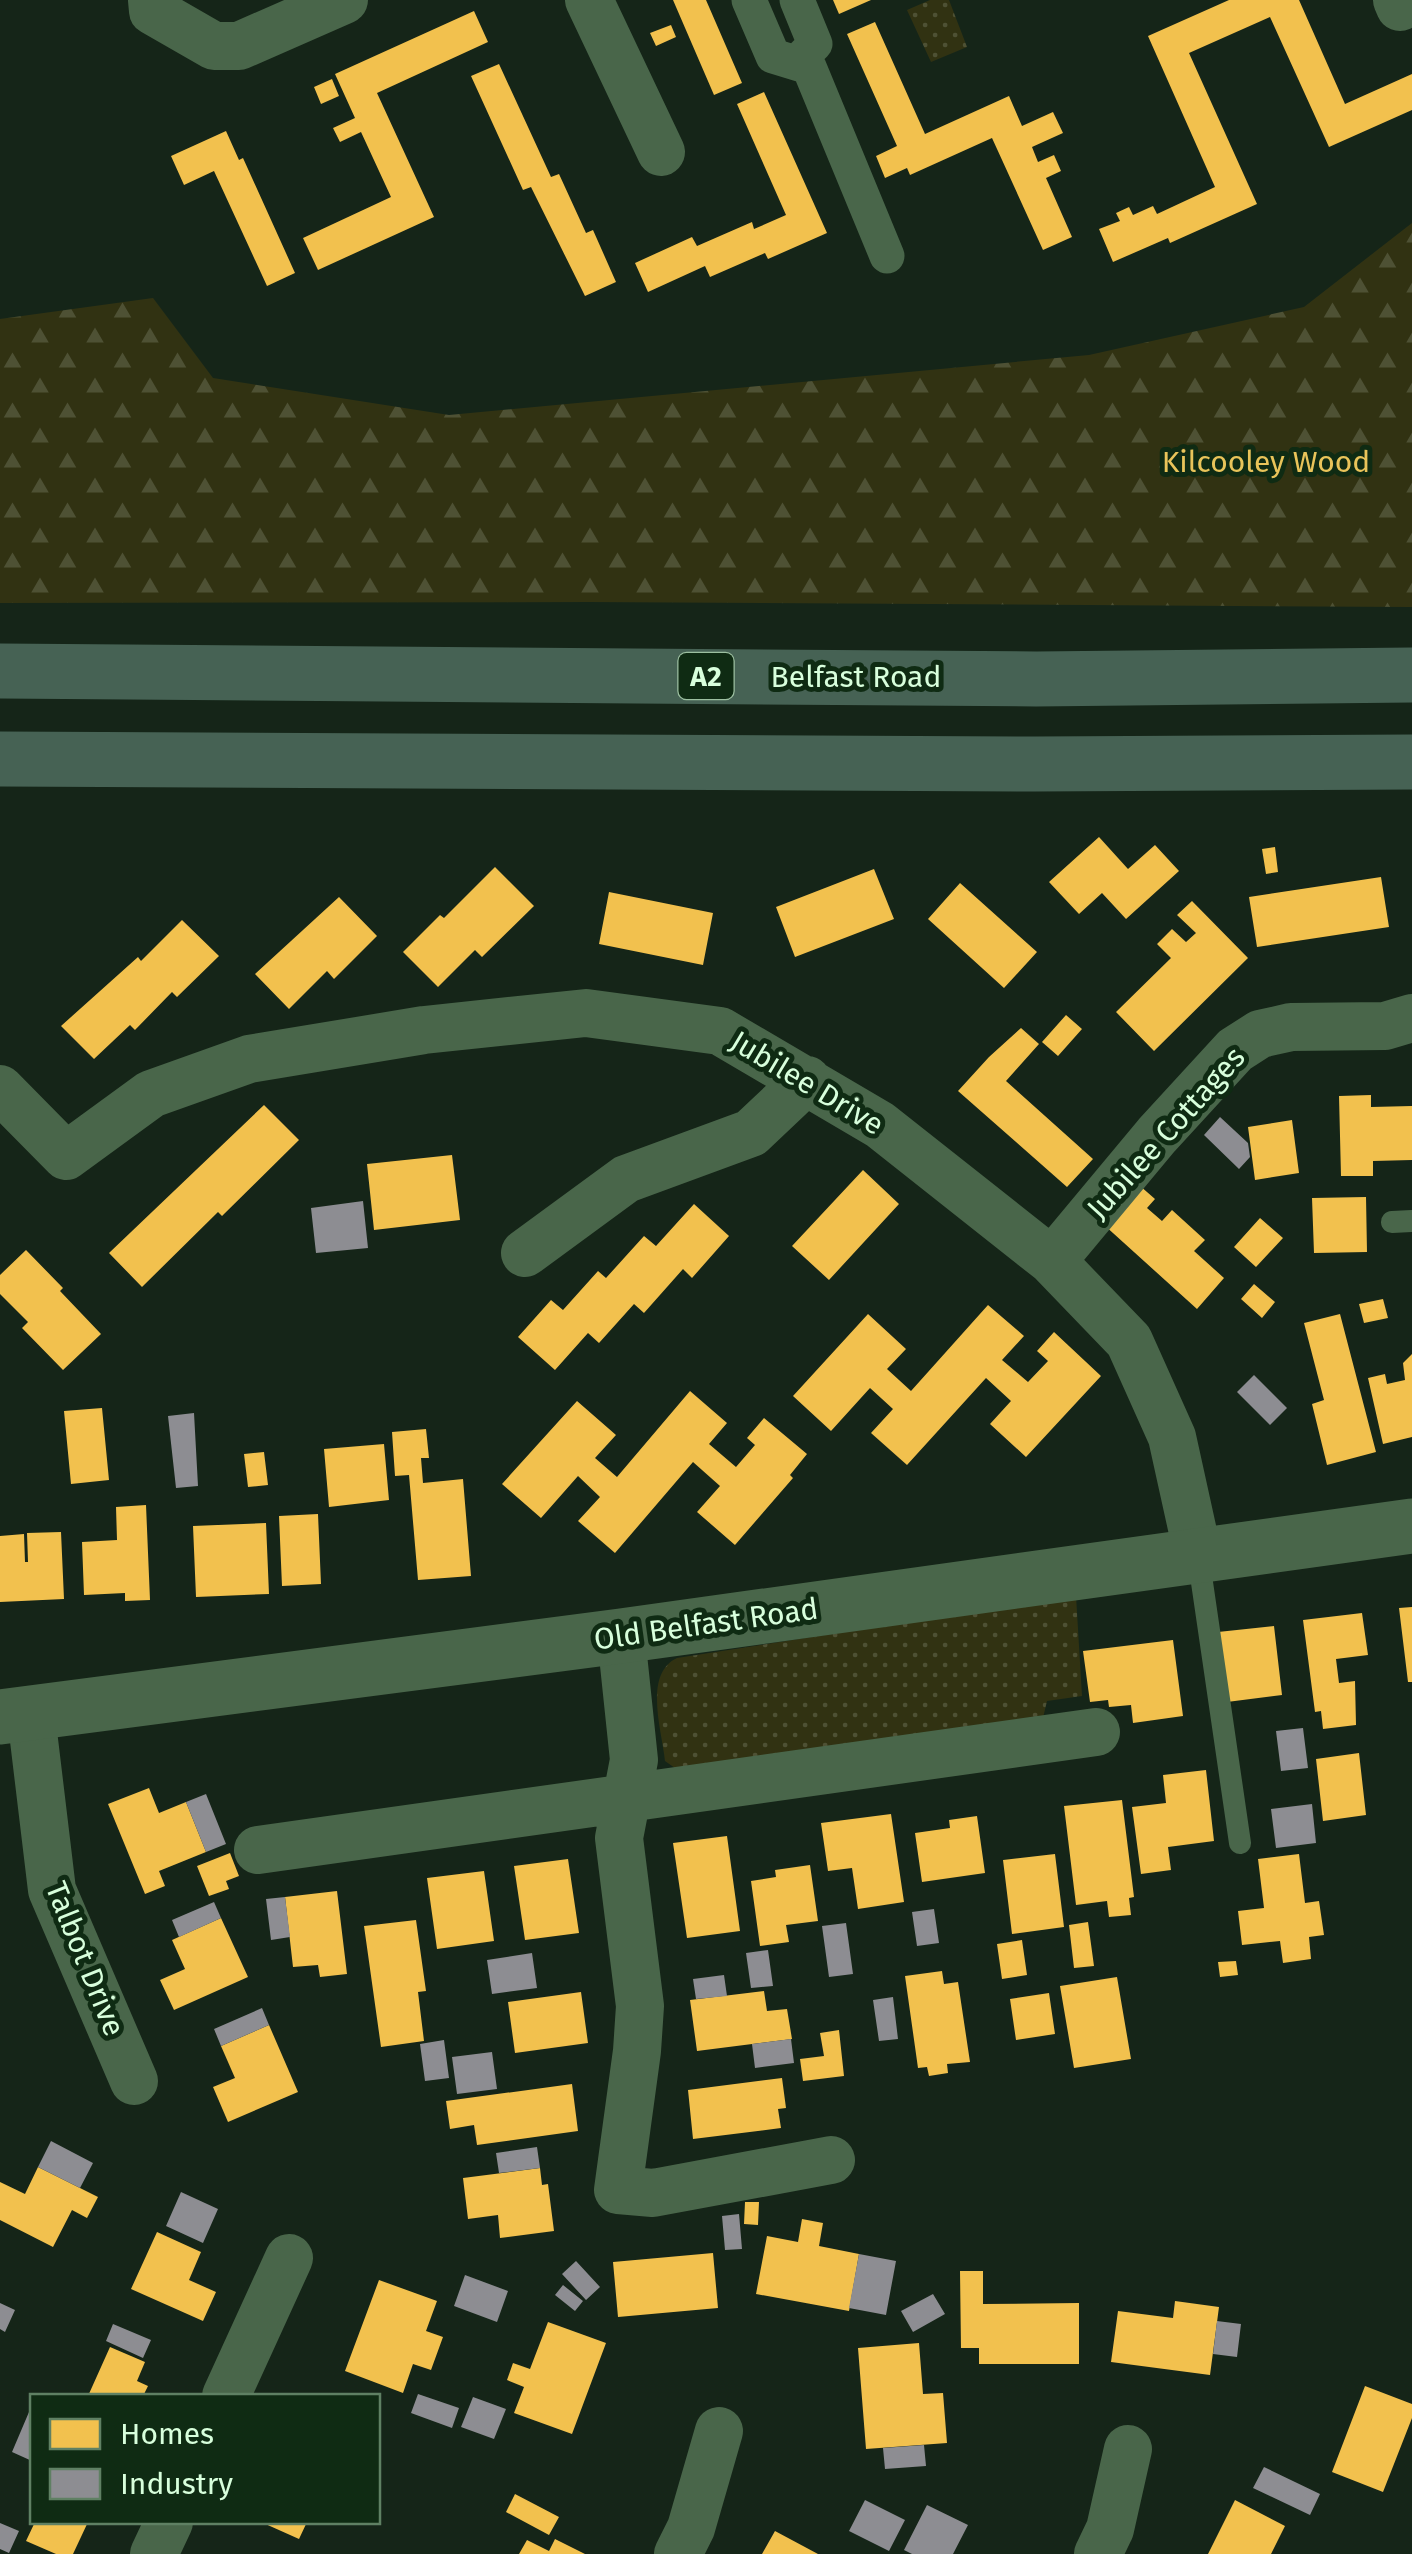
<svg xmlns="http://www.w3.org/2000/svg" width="1412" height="2554" font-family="'Fira Sans',sans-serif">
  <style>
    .grass { fill: url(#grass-dots) }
    .forest { fill: url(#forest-firs) }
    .homes { fill: #f2c14e }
    .industry { fill: #8d8d92 }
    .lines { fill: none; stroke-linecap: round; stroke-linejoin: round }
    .service { stroke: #49664a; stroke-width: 22 }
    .pedestrian { stroke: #49664a; stroke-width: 35 }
    .minor { stroke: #49664a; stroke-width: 48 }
    .tertiary { stroke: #49664a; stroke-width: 55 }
    .trunk { stroke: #466254; stroke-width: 55 }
    .labels { text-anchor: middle; stroke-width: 10; stroke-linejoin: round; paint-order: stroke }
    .shield { fill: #0f2b13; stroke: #9cbfa0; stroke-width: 2.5 }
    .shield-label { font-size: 28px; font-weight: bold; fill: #d8ffdc }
    .park-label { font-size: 30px; fill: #e9c45a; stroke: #0f2b13 }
    .street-label { font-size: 30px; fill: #d8ffdc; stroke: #0f2b13 }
  </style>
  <defs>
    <pattern id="grass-dots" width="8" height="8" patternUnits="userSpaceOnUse" patternTransform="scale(2.5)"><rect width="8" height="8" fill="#313212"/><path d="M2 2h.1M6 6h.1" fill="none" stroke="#4e5134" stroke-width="1.8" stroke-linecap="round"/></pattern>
    <pattern id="forest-firs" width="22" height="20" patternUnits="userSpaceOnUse" patternTransform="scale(2.5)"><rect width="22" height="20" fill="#313212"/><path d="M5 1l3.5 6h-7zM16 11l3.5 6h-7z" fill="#4e5134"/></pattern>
  </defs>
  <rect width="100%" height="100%" fill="#152518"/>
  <!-- grass -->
  <path class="grass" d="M930,0H949L967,47L931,62L907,10Z
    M1076,1596L1082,1696L1047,1701L1042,1722L682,1773L665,1761C662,1731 643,1674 677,1658Z"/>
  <!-- forest -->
  <path class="forest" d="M1412,223V607L589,602L0,603V319L153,298L213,378L449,415L1089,355L1304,307Z"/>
  <!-- homes -->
  <path class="homes" d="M673,0H706L742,83L714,95Z
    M833,0H871L839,14Z
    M1229,0H1299L1345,104L1412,74V110L1329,147L1270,17L1189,53L1257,204L1170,243L1168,238L1113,262L1099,229L1120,221L1116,213L1129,207L1133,215L1153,206L1157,214L1215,187L1148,36Z
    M474,11L488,42L377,93L434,217L318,270L303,238L391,197L361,132L340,142L333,128L355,118L335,74Z
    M875,22L925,134L1009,96L1022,126L1053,112L1063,133L1032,147L1038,162L1054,155L1061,171L1046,178L1072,237L1043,250L992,138L910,175L907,168L885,178L876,156L897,146L847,34Z
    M671,25L676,37L656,46L650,33Z
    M499,64L551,177L559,174L586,233L593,230L616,282L585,296L531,187L523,190L471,76Z
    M332,79L339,96L321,104L314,87Z
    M764,92L827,233L768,259L765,253L710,277L705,266L648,292L635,263L692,237L697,246L752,222L754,229L786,215L737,104Z
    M226,131L239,160L243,158L295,273L267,286L214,171L184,185L171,156Z
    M1099,837L1128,869L1155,845L1179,871L1126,919L1102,893L1079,914L1049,882Z
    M1275,847L1278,872L1266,874L1262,849Z
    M495,867L534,906L482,957L475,950L438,987L403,952L440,915L444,918Z
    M874,869L894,919L795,957L776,907Z
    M1381,877L1389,927L1257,947L1249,897Z
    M960,883L1037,952L1004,988L928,919Z
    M609,892L713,913L703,965L599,944Z
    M339,897L377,936L334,979L327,971L289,1009L255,974Z
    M1192,901L1248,958L1154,1051L1116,1012L1171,958L1157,944L1172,929L1186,942L1196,933L1177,915Z
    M182,920L219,956L177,997L172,992L135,1030L130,1025L94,1059L61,1026L138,957L141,961Z
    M1066,1015L1082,1029L1058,1056L1042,1042Z
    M1021,1028L1039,1044L1006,1081L1093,1159L1067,1187L958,1091L989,1057Z
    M1371,1095V1107L1412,1106V1160L1373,1161V1176H1341L1339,1096Z
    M264,1105L299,1140L222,1216L218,1212L142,1287L109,1253Z
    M1292,1120L1299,1173L1255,1180L1248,1127Z
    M452,1155L460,1220L374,1230L367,1164Z
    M863,1170L899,1204L829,1280L792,1246Z
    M1139,1185L1155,1199L1147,1208L1162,1221L1172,1210L1205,1240L1194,1251L1224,1278L1197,1309L1103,1224Z
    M1366,1197L1367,1252L1314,1253L1312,1198Z
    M694,1204L729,1236L692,1278L683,1269L644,1313L634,1304L599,1343L588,1333L555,1370L518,1337L551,1300L563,1310L598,1271L606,1278L644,1236L656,1246Z
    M1260,1218L1283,1238L1256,1267L1234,1247Z
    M26,1250L63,1288L60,1291L101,1334L63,1370L22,1328L28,1322L0,1294V1275Z
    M1254,1284L1275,1302L1262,1318L1241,1299Z
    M1383,1299L1388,1318L1364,1323L1359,1304Z
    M988,1305L1024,1336L1002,1360L1028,1382L1048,1361L1037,1351L1054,1332L1101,1376L1026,1457L990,1424L1011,1401L986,1378L907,1465L871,1433L893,1409L870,1388L831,1431L793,1396L868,1314L906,1349L887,1369L911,1391Z
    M1340,1314L1376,1452L1327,1465L1312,1404L1324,1400L1304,1323Z
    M1412,1354V1437L1383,1444L1368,1378L1385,1374L1387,1384L1405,1380L1403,1363Z
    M690,1391L727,1423L709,1444L736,1467L755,1445L747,1438L764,1418L807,1454L790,1475L793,1478L735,1545L697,1512L720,1486L693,1462L615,1553L578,1521L600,1497L578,1476L541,1518L502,1484L577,1401L616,1435L595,1458L617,1477Z
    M102,1408L109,1480L71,1484L64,1411Z
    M426,1429L429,1458H421L423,1483L463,1479L471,1576L418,1580L409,1475L395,1476L392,1432Z
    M384,1444L389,1500L329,1507L324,1449Z
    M264,1452L268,1485L248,1487L244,1454Z
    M146,1505L150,1600L125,1601V1593L84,1595L82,1542L117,1540L116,1507Z
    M318,1514L321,1584L282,1586L279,1516Z
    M266,1523L269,1594L196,1597L193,1526Z
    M61,1532L64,1599L0,1602V1536L24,1534L25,1562H28L27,1533Z
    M1412,1607V1682H1408L1399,1608Z
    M1362,1613L1368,1655L1336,1659L1339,1683L1355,1681L1356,1725L1323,1729L1321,1711L1315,1712L1303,1620Z
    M1274,1626L1282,1695L1227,1702L1218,1632Z
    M1173,1640L1183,1716L1133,1723L1131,1705L1109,1707L1108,1700L1090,1702L1083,1651Z
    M1359,1753L1366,1815L1323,1821L1316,1759Z
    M1206,1770L1214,1841L1168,1847L1171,1870L1141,1874L1132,1807L1166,1803L1163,1775Z
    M149,1788L159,1813L186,1802L206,1852L159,1871L165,1886L145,1894L108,1804Z
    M1122,1800L1134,1897L1129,1898L1131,1915L1109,1917L1107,1901L1076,1905L1064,1806Z
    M891,1814L904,1902L858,1909L852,1868L828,1871L821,1823Z
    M977,1816L985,1873L922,1882L915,1833L950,1828L949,1820Z
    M727,1836L740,1931L687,1938L673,1843Z
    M230,1853L239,1876L226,1881L229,1889L209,1896L197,1866Z
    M1055,1854L1064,1927L1012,1934L1003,1860Z
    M1299,1854L1305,1903L1319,1901L1324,1935L1309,1937L1311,1959L1283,1963L1280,1941L1242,1945L1238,1911L1264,1908L1258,1859Z
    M568,1859L579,1933L525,1940L514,1866Z
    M810,1865L818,1921L786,1925L789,1942L760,1946L751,1881L776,1877L775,1870Z
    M484,1871L494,1941L437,1949L427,1878Z
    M337,1891L347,1974L320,1977L318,1965L293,1967L285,1897Z
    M221,1918L248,1977L174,2010L160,1980L185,1969L172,1940Z
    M416,1920L426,1991L418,1992L424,2041L381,2047L364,1926Z
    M1088,1922L1094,1966L1074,1968L1069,1925Z
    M1022,1940L1027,1975L1002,1979L997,1944Z
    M1236,1961L1238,1975L1220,1977L1218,1962Z
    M942,1971L944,1984L958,1982L970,2062L947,2064L948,2073L929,2076L927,2067L918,2068L905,1976Z
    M1117,1977L1131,2059L1074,2068L1060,1986Z
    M764,1991L767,2011L787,2009L792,2039L697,2051L690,2000Z
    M581,1992L588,2043L515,2053L508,2002Z
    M1049,1993L1055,2034L1016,2040L1010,1999Z
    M269,2025L298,2092L228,2122L213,2087L235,2078L221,2046Z
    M839,2030L844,2076L803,2081L800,2059L824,2056L820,2033Z
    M782,2078L786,2108L778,2109L781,2128L693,2139L688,2090Z
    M572,2084L578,2131L477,2145L474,2125L450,2129L446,2101Z
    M38,2167L98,2197L87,2218L72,2210L53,2247L0,2220V2182L25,2194Z
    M540,2168L542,2185L548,2184L554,2231L500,2238L498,2215L468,2219L463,2178Z
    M745,2202H759L758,2225L744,2224Z
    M802,2219L823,2223L819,2246L859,2254L849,2311L756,2294L767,2236L798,2242Z
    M157,2232L201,2252L189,2280L216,2292L203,2321L131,2289Z
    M713,2253L718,2308L618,2317L613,2262Z
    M960,2271H983V2304L1079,2303V2364H979V2348H961Z
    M379,2280L437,2301L426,2331L443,2337L431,2370L413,2364L403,2393L345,2371Z
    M1175,2301L1219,2307L1210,2375L1111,2362L1118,2311L1173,2318Z
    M548,2322L606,2343L572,2434L514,2413L524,2387L507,2380L513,2363L530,2369Z
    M919,2343L923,2394L943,2393L947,2443L866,2449L858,2348Z
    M110,2347L145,2362L137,2381L148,2386L143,2396H88Z
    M1365,2386L1412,2404V2418L1383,2492L1332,2472Z
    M515,2494L559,2517L549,2535L506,2512Z
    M1235,2500L1285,2526L1271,2554H1208Z
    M35,2522H88L73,2554H56L26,2541Z
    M261,2522H307L299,2539Z
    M775,2531L818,2554H762Z
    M555,2539L585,2554H519L527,2540L549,2551Z"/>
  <!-- industry -->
  <path class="industry" d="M1220,1117L1248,1143L1250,1157L1239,1169L1204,1135Z
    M363,1201L368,1248L316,1253L311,1208Z
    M1254,1375L1287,1408L1270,1425L1237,1392Z
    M194,1413L198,1486L176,1488L168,1416Z
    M1303,1728L1308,1768L1281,1771L1276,1731Z
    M206,1794L226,1844L206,1852L186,1802Z
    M1312,1804L1316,1843L1276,1848L1271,1809Z
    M285,1897L290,1937L271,1940L266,1899Z
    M214,1902L221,1918L179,1937L172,1920Z
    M934,1909L939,1943L917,1946L912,1912Z
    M846,1923L853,1974L829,1977L822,1926Z
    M768,1950L773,1986L751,1988L746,1953Z
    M532,1953L537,1988L492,1994L487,1960Z
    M724,1975L727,1996L696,1999L693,1979Z
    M893,1997L898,2039L879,2041L873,2000Z
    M262,2008L269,2025L221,2046L214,2029Z
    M791,2039L794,2063L755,2068L752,2044Z
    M444,2040L449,2078L425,2081L420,2044Z
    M492,2052L497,2089L457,2094L452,2057Z
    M51,2141L93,2163L80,2188L38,2167Z
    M537,2147L540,2168L499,2173L496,2153Z
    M181,2192L218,2209L203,2243L166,2226Z
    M739,2214L742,2249L725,2250L722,2216Z
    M859,2254L896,2261L886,2315L849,2308Z
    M576,2261L600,2287L586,2300L562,2274Z
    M465,2275L508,2291L497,2322L454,2306Z
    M563,2285L583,2301L575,2311L555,2295Z
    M933,2294L945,2314L913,2332L901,2311Z
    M0,2303L15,2310L5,2332L0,2329Z
    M1217,2321L1241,2324L1237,2357L1213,2354Z
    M113,2324L151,2340L143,2358L106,2341Z
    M418,2394L459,2408L452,2428L411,2413Z
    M473,2397L506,2409L494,2439L461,2427Z
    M29,2412L32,2414V2461L12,2452Z
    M924,2445L926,2466L885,2469L883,2448Z
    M1264,2467L1320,2494L1310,2515L1253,2488Z
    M865,2500L905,2520L889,2551L849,2531Z
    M927,2505L968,2525L953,2554H912L904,2550Z
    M0,2523L19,2531L9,2553L0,2549Z"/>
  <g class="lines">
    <!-- service -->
    <path class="service" d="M1392,1222L1412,1221
      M1198,1555L1240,1843"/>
    <!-- pedestrian -->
    <path class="pedestrian" d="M749,0L773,56L809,67L887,256
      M796,63L815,44L797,0"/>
    <!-- minor -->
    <path class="minor" d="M152,0L153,11L214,46H239L344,0
      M589,0L661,152
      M1397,0L1400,7
      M0,1089L66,1156L151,1094L249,1059L424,1030L586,1013L720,1031L880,1125L1052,1261L1129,1341L1172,1437L1198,1555
      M525,1253L626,1179L751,1133L807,1080
      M1052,1261L1157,1135L1235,1050L1260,1034L1291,1027L1385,1026L1412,1018
      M621,1636L634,1760L619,1838L640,2006L637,2051L618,2190L653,2193L831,2160
      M31,1715L52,1890L134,2081
      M258,1850L1096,1732
      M226,2396L289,2258
      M154,2554L169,2522
      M678,2554L691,2528L719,2431
      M1098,2554L1110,2529L1128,2449"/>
    <!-- tertiary -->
    <path class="tertiary" d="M0,1717L621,1636L1412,1526"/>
    <!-- trunk -->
    <path class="trunk" d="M0,671L1036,679L1412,675
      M0,759L1035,764L1412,762"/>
  </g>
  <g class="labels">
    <!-- shield labels -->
    <rect class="shield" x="678.5" y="653" width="55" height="46" rx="8"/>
    <g class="shield-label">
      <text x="706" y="686">A2</text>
    </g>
    <!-- park labels -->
    <g class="park-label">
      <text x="1266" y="472">Kilcooley Wood</text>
    </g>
    <!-- street labels -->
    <g class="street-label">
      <text x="856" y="687">Belfast Road</text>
      <text transform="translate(807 1083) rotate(31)" y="10">Jubilee Drive</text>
      <text transform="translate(1166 1133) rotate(-48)" y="10">Jubilee Cottages</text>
      <text transform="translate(706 1624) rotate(-8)" y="10">Old Belfast Road</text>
      <text transform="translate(85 1959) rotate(68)" y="10">Talbot Drive</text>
    </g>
  </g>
  <!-- legend -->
  <rect x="30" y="2394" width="350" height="130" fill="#0f2b13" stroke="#5f8063" stroke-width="2.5"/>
  <rect x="50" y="2419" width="50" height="30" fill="#f2c14e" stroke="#5f8063" stroke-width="2.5"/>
  <text x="120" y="2444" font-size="30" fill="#d8ffdc">Homes</text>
  <rect x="50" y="2469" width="50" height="30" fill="#8d8d92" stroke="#5f8063" stroke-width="2.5"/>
  <text x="120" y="2494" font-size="30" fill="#d8ffdc">Industry</text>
</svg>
